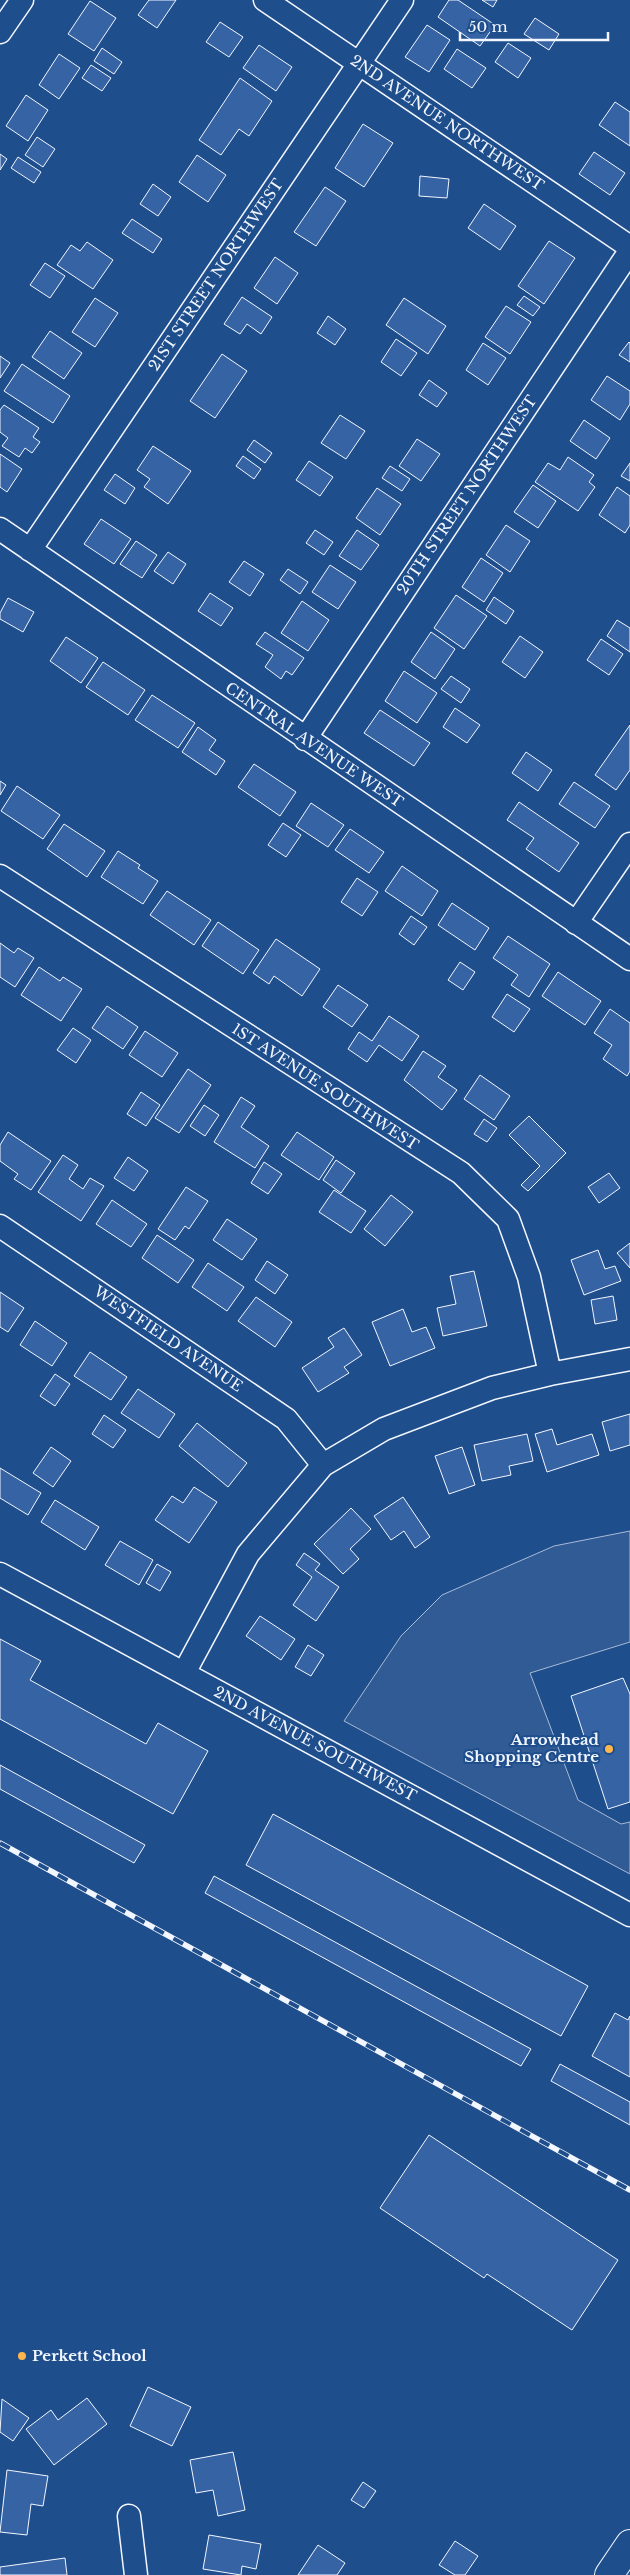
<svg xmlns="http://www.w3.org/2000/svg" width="630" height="2575" font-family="'Libre Baskerville',serif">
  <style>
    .built { fill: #305b95; stroke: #a8bbd7 }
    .building { fill: #3563a3; stroke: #f2f6ff }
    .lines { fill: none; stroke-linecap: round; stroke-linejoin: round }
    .minor-casing { stroke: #f2f6ff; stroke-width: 25 }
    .major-casing { stroke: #f2f6ff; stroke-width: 30 }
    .minor { stroke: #1f4e8c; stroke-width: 22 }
    .major { stroke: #1f4e8c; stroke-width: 28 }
    .rail-casing { stroke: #f2f6ff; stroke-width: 5.5 }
    .rail { stroke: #1f4e8c; stroke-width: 4; stroke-dasharray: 11; stroke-linecap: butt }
    .poi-dot { fill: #ffb74d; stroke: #1f4e8c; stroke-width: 2 }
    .labels { text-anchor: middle; stroke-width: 4; stroke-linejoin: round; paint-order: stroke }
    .street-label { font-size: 15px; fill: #f2f6ff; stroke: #1f4e8c }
    .poi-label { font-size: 15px; font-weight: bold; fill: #f2f6ff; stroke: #1f4e8c; text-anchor: end }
  </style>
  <rect width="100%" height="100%" fill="#1f4e8c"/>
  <!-- built -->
  <path class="built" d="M630,1531V1642L530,1673L578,1800L621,1824L630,1822V1874L344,1721L401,1636L442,1595L554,1546Z"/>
  <!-- building -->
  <path class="building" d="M149,0H176L157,28L138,15Z
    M449,0H458L495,25L480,46L438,17Z
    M482,0H497L493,7Z
    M90,1L116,18L94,51L68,34Z
    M535,18L559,34L549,50L524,34Z
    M220,22L243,37L229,57L206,42Z
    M427,25L450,40L429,72L405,57Z
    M508,43L531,58L518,78L495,62Z
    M259,45L292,67L276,91L243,68Z
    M102,48L122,62L114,74L94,61Z
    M457,49L486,68L472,88L444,69Z
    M59,54L80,68L59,99L39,85Z
    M91,65L111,78L102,91L82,78Z
    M240,78L272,101L249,136L239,129L221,155L199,140Z
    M26,95L48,110L28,141L6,126Z
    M615,102L630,112V146L599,125Z
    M363,124L393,143L364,187L335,168Z
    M37,137L55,149L43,167L25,155Z
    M594,152L625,173L610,195L579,174Z
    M0,154L7,159L0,170Z
    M197,155L226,175L208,202L179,182Z
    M18,157L41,172L34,183L11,168Z
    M420,176L449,179L447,198L419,196Z
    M153,184L171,197L158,216L140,204Z
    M325,187L346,201L316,246L294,232Z
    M484,204L516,226L500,250L468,228Z
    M132,219L162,239L153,253L122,233Z
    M549,241L575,258L544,304L518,286Z
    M87,242L113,260L93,289L57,265L71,245L80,251Z
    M275,257L298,273L277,304L254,288Z
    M45,263L65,276L50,298L30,285Z
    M524,296L540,307L533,316L517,305Z
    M242,297L272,317L261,334L247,324L240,334L224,324Z
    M95,298L118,313L95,347L72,332Z
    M404,298L446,326L428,354L386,325Z
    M506,306L531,322L510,354L485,337Z
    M328,316L346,329L335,345L317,333Z
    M50,331L82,353L64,379L32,357Z
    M396,339L417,353L401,376L381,362Z
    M629,342L630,343V362L619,355Z
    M483,343L506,358L488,385L466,370Z
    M222,354L247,371L215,418L190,401Z
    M0,356L10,363L0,378Z
    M22,364L70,396L53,423L4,391Z
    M607,376L630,391V404L620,420L591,400Z
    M429,380L447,393L437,407L419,395Z
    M4,405L39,428L33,437L40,442L32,453L25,448L19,457L2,446L8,438L0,432V410Z
    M340,415L365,431L346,459L321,443Z
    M584,420L610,438L596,459L570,441Z
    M417,439L440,454L421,481L399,466Z
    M254,440L272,453L265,463L247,450Z
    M153,446L191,471L168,504L144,487L150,479L137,470Z
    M0,454L22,469L7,492L0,487Z
    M243,456L261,469L254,479L236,466Z
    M568,457L594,475L589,482L595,487L578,511L535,482L548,463L560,470Z
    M309,461L333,477L320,496L296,480Z
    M630,463V481L621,476Z
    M390,466L410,479L402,491L382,478Z
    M115,474L135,488L125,504L104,490Z
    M533,485L556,501L538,528L514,512Z
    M617,487L630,496V525L625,533L599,515Z
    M377,488L401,504L380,535L356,518Z
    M101,519L131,539L114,564L84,544Z
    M506,525L530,541L510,572L486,555Z
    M315,530L333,542L324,555L306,543Z
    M357,530L379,545L361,570L339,556Z
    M136,541L157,555L142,578L120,564Z
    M168,552L186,564L173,584L154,571Z
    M481,558L503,573L484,602L462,587Z
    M244,561L264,574L250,596L229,582Z
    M330,565L356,582L338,609L312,592Z
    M288,569L308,582L300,594L280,580Z
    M210,593L233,608L221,626L198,611Z
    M456,595L487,616L464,649L434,628Z
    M494,597L514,611L506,624L486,610Z
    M8,598L34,612L23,632L0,619V613Z
    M302,601L329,620L308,651L281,633Z
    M617,620L630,628V652L607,636Z
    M265,632L304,658L292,675L286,671L281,679L265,667L273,655L256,644Z
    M431,632L455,649L435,679L411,662Z
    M520,636L543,652L525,678L502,662Z
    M66,637L98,658L81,683L50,661Z
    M601,639L623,654L609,675L587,660Z
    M103,662L145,690L128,715L86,687Z
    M404,671L437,693L417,723L385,701Z
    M451,676L470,689L461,703L441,689Z
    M152,695L195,723L178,748L135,720Z
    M455,708L480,725L467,743L443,727Z
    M380,710L430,743L414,766L364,733Z
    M630,725V770L616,790L595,775Z
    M198,727L216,740L209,750L225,761L216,775L182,752Z
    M526,752L552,770L538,791L512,773Z
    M254,764L296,792L280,816L238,787Z
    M0,781L6,785L0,795Z
    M574,782L610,806L595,828L559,804Z
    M17,786L60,815L43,839L1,811Z
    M519,802L579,843L559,872L526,849L534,838L507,820Z
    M311,803L344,825L328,847L296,826Z
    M283,823L301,835L286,857L268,845Z
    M64,824L105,851L87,877L47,849Z
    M350,829L384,852L369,873L335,850Z
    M118,851L140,865L138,868L158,881L143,904L101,877Z
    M402,866L438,891L422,916L385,891Z
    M357,878L378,892L362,916L341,902Z
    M167,891L211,920L194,945L150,915Z
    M452,903L489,928L475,950L438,925Z
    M411,916L427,927L414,945L399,934Z
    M218,922L259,950L243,974L202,946Z
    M508,936L550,964L529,997L511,985L518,975L493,958Z
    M276,939L320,969L302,996L274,976L269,984L253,973Z
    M0,943L14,953L18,948L34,958L15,987L0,977Z
    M460,962L475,972L463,990L448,980Z
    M39,967L60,981L63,977L82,989L61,1021L21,995Z
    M558,972L601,1001L585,1025L542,996Z
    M338,985L368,1005L352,1027L323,1007Z
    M507,994L530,1009L514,1032L492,1017Z
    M107,1006L138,1027L123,1049L92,1028Z
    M610,1009L630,1023V1071L627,1076L603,1059L612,1045L594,1033Z
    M389,1016L419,1036L402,1061L379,1045L367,1062L348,1049L359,1032L372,1041Z
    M73,1028L91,1040L76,1063L57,1050Z
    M145,1031L178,1053L162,1077L129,1055Z
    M423,1051L446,1066L438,1077L457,1090L442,1110L404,1080Z
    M188,1069L211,1085L179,1133L155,1118Z
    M480,1075L510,1096L494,1120L464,1099Z
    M141,1092L160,1105L146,1126L127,1114Z
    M241,1097L255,1106L241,1127L269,1146L255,1168L214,1142Z
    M204,1105L219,1115L205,1136L190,1126Z
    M529,1116L566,1153L528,1191L521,1185L540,1166L509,1135Z
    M484,1119L497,1128L487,1142L474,1134Z
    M8,1132L51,1161L31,1190L14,1179L18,1174L0,1161V1145Z
    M297,1132L334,1157L319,1180L281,1155Z
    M63,1155L78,1165L69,1179L83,1189L90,1178L104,1186L81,1221L38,1192Z
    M128,1157L148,1171L134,1191L114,1178Z
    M336,1160L355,1173L341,1193L323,1180Z
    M264,1162L282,1174L268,1194L251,1183Z
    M609,1173L620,1188L599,1203L588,1187Z
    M186,1187L208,1201L189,1229L185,1226L175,1240L158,1229Z
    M334,1190L366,1211L351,1233L319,1212Z
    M391,1195L413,1212L385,1246L364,1229Z
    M112,1200L147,1224L131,1247L96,1224Z
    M227,1219L257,1239L242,1260L213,1240Z
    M157,1235L194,1260L178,1283L142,1258Z
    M630,1243V1268L617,1253Z
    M598,1250L605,1269L615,1266L621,1281L584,1295L571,1260Z
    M267,1261L288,1275L275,1294L255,1280Z
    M208,1263L244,1287L227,1311L192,1287Z
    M474,1271L487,1326L443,1336L437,1308L456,1304L450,1276Z
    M0,1292L24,1308L8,1332L0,1327Z
    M613,1296L617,1320L595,1324L591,1300Z
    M256,1297L292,1322L275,1347L238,1321Z
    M403,1309L412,1332L426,1327L435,1348L390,1366L372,1322Z
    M35,1321L67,1343L52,1366L20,1345Z
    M344,1328L362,1355L344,1367L349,1373L318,1392L302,1368L334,1347L328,1338Z
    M90,1352L127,1377L111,1400L74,1376Z
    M55,1374L70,1384L55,1406L40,1396Z
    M138,1389L175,1414L159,1438L121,1413Z
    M630,1414V1445L610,1451L602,1422Z
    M104,1415L126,1430L113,1448L92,1434Z
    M197,1423L247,1463L228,1487L179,1446Z
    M552,1429L557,1445L592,1434L599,1455L547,1472L535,1434Z
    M527,1434L533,1461L509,1466L511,1475L482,1481L474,1445Z
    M51,1447L71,1461L53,1487L33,1473Z
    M462,1447L475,1485L449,1494L435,1456Z
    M0,1468L41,1493L28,1515L0,1498Z
    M194,1487L217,1502L189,1543L155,1520L172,1496L183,1503Z
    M403,1497L430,1537L415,1548L404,1531L391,1540L374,1516Z
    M55,1500L99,1527L85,1550L41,1522Z
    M351,1508L371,1529L350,1549L359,1559L343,1574L314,1544Z
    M120,1541L153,1560L139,1585L105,1565Z
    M304,1553L320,1564L315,1570L339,1587L316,1621L293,1605L312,1577L296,1565Z
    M157,1564L171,1572L160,1591L146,1583Z
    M260,1616L295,1639L281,1660L246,1636Z
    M0,1639L41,1661L30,1680L146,1744L158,1723L208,1751L173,1814L0,1719Z
    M308,1645L324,1655L311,1676L295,1667Z
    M623,1678L630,1694V1802L608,1809L571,1696Z
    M0,1765L145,1845L134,1863L0,1789Z
    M273,1814L588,1986L561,2036L246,1865Z
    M214,1876L531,2049L521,2066L205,1893Z
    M615,2013L628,2020L630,2016V2077L592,2056Z
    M560,2064L630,2102V2125L551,2081Z
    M429,2135L618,2260L572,2330L487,2274L484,2278L380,2208Z
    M148,2387L191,2407L172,2446L130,2426Z
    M87,2398L107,2424L54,2465L26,2429L51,2410L58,2420Z
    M2,2399L29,2418L13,2441L0,2432Z
    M233,2452L245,2510L218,2516L213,2490L196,2493L190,2460Z
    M7,2470L48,2476L43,2506L31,2504L27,2535L0,2532Z
    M363,2482L376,2491L364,2508L351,2500Z
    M209,2535L261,2544L256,2569L242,2566L241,2575L203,2569Z
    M455,2541L478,2556L465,2575H455L439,2565Z
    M318,2545L345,2563L337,2575H298Z
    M65,2558L67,2575H0V2567Z"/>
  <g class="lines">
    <!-- minor casing -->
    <g class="minor-casing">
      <path id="minor" d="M265,0L630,247
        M0,32L22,0
        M0,529L630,959
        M30,550L402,0
        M305,739L630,251
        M0,876L461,1173L508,1219L529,1277L550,1374
        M576,923L630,844
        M0,1226L286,1419L323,1465
        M0,1574L630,1915
        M184,1673L248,1554L323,1465L384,1429L492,1388L550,1374L630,1359
        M129,2516L136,2575"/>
    </g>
    <!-- major casing -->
    <g class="major-casing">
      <path id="major" d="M609,2575L630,2544"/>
    </g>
    <!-- minor -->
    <use href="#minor" class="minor"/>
    <!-- major -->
    <use href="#major" class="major"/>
    <!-- rail casing -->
    <g class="rail-casing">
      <path id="rail" d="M0,1843L630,2190"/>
    </g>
    <!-- rail -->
    <use href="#rail" class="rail"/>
  </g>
  <!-- markers -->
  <g class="poi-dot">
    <circle cx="609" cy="1749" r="5"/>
    <circle cx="22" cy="2356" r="5"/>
  </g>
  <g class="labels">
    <!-- street labels -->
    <g class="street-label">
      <text transform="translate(447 123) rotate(34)" y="5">2ND AVENUE NORTHWEST</text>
      <text transform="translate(216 275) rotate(-56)" y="5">21ST STREET NORTHWEST</text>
      <text transform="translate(467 495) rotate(-56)" y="5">20TH STREET NORTHWEST</text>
      <text transform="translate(314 745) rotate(34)" y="5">CENTRAL AVENUE WEST</text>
      <text transform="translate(325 1087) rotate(33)" y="5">1ST AVENUE SOUTHWEST</text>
      <text transform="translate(168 1339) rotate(34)" y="5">WESTFIELD AVENUE</text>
      <text transform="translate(315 1744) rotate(28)" y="5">2ND AVENUE SOUTHWEST</text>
    </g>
    <!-- poi labels -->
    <g class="poi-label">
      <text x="599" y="1745">Arrowhead<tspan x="599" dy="17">Shopping Centre</tspan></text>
      <text x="32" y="2361" text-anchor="start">Perkett School</text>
    </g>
  </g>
  <!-- scale -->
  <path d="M460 32v8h148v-8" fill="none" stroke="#f2f6ff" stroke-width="2.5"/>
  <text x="468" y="32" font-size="15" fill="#f2f6ff" stroke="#1f4e8c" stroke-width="4" paint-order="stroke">50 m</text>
</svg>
